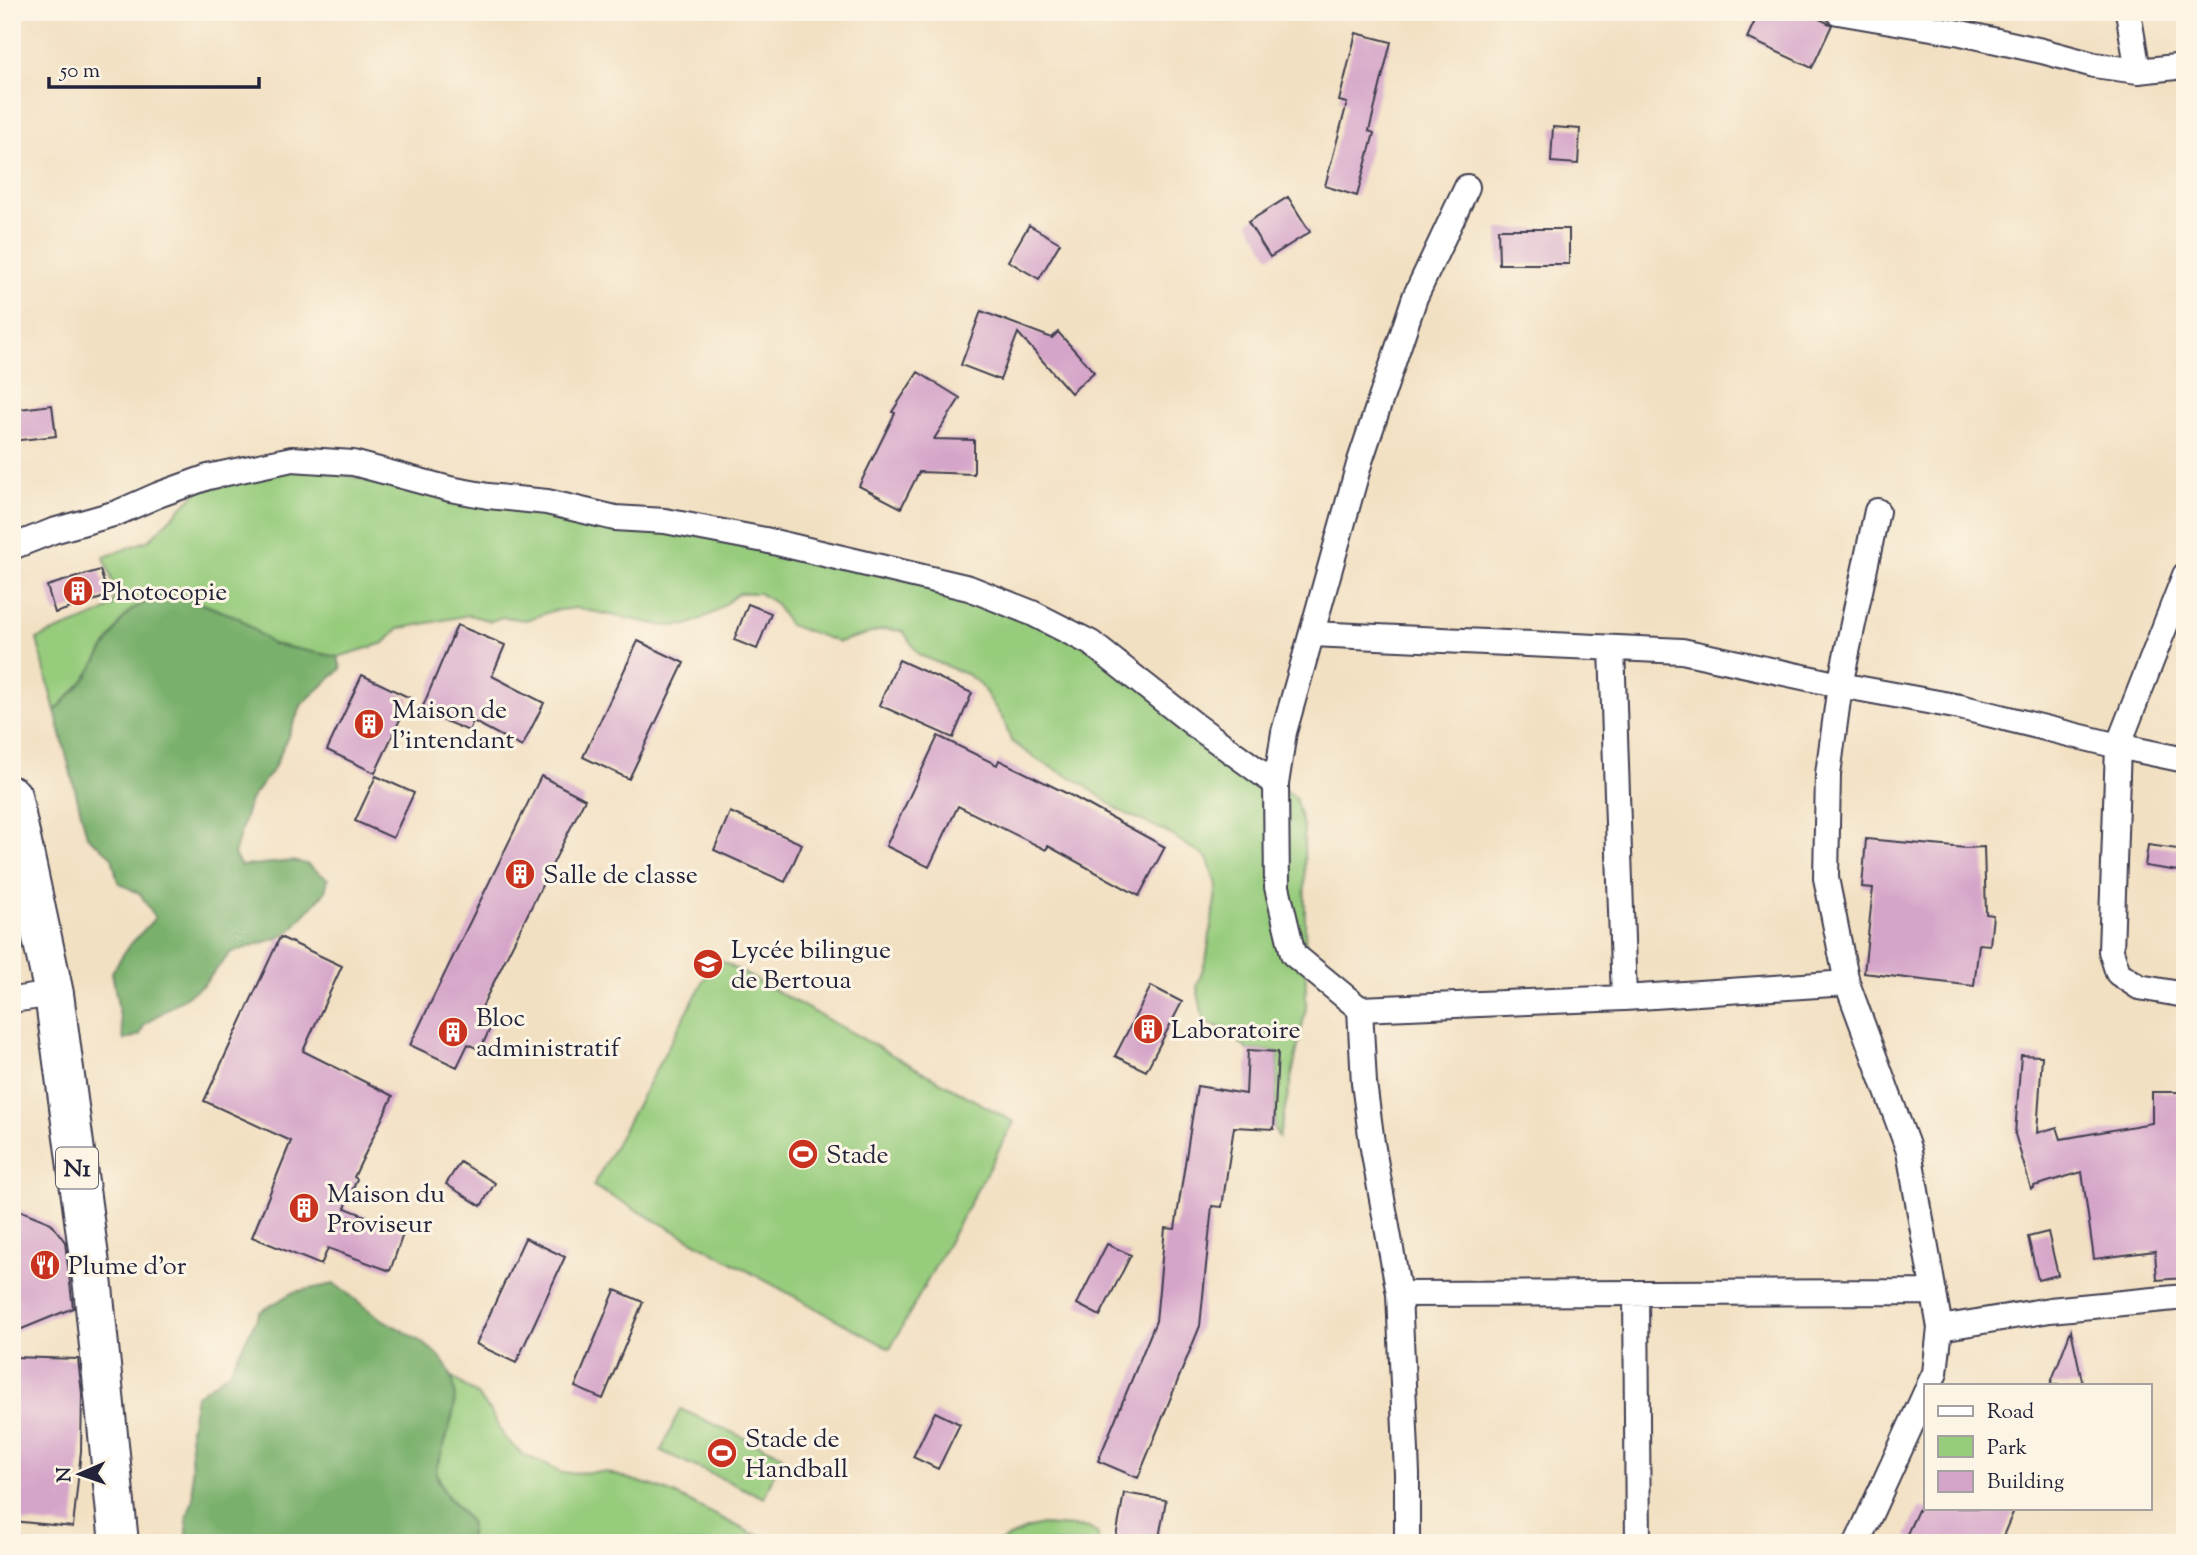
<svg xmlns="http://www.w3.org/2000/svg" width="2197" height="1555" font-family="'Sorts Mill Goudy',serif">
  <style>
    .green { fill: #97cc7d; stroke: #5c775c; stroke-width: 2 }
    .forest { fill: #79b06c; stroke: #4e6954; stroke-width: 2 }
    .building { fill: #d5a5c9 }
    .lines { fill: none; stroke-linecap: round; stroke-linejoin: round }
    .minor-casing { stroke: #413e4f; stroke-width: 28 }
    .trunk-casing { stroke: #413e4f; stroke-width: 42 }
    .minor { stroke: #fff; stroke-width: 24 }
    .trunk { stroke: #fff; stroke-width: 38 }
    .labels { text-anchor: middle; stroke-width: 6; stroke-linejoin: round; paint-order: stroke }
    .shield { fill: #fcf5e5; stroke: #63616e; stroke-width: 2 }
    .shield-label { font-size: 24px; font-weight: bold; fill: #22223b }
    .poi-label { font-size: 26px; fill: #22223b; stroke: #fcf5e5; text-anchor: start }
  </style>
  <rect width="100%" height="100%" fill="#fcf5e5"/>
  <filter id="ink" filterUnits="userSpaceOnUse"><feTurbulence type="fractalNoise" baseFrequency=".0143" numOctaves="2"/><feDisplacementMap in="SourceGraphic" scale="14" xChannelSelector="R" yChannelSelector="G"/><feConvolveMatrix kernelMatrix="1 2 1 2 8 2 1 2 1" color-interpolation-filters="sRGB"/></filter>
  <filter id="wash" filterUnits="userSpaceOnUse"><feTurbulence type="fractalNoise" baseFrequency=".00686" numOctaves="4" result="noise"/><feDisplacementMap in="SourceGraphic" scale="28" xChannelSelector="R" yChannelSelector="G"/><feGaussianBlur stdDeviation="1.57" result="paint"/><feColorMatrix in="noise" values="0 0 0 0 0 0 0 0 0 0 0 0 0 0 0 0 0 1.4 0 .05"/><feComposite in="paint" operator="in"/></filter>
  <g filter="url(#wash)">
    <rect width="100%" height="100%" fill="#f2e0c2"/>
    <!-- green -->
    <path class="green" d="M295,464L403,488L579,507L973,594L1075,637L1244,766L1295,797L1304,830L1306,1008L1279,1137L1274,1129L1278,1052L1248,1050L1224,1029L1204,1022L1197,987L1207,956L1217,885L1207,858L1165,831L1120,811L1080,782L1039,761L1011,741L1004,721L980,684L968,675L919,655L903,631L885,629L839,642L789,625L776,604L759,593H739L715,612L688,625L665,626L576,608L552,611L526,620L502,617L491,621L469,615L398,629L384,643L338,657L272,644L239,618L182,596L122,620L86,678L55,711L37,639C64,626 88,622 113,606L115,589L104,557L149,540L199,490Z
      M716,958L1014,1122L890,1349L593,1186Z
      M450,1375L478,1396L491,1412L504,1437L523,1455L546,1464L561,1473L605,1472L656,1487L676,1495L751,1533L789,1543H469L471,1523L445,1493L436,1470L453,1414L454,1388Z
      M680,1409L782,1455L764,1498L661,1451Z
      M1042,1525L1089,1528L1098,1534V1543H998L1026,1529Z"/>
    <!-- forest -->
    <path class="forest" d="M182,596L239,618L272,644L338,657L341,669L302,704L274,768L250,800L234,855L241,866L293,861L306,864L328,879L325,892L290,931L280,937L230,953L203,985L144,1025L140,1035L124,1040L112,972L127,948L155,918L141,895L118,882L112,857L87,836L55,711L86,678L122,620L132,609L156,597Z
      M334,1284C350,1293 362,1306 377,1316C405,1334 447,1348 454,1386C458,1408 447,1434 441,1455C439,1459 436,1466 436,1470C437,1489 459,1510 471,1523L469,1543H187V1517L193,1499L190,1429L196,1396L229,1372L260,1312L294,1292Z"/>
    <g id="blocks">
      <!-- building -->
      <path class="building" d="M1759,12H1805L1832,25L1812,68L1747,38Z
        M1356,33L1391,42L1369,131L1374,133L1357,196L1325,186L1347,103L1339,101Z
        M1553,127L1580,129L1578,164L1551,162Z
        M1288,197L1310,232L1270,257L1248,222Z
        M1029,225L1060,243L1039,279L1008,261Z
        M1498,229H1569V264H1499Z
        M981,311L1052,338L1058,332L1094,372L1071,393L1018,333L1000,380L961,365Z
        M918,372L960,398L934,439L974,440V474L919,472L901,508L859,486L895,413L892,412Z
        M52,405L56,436L12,441V410Z
        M100,570L108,596L55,613L47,586Z
        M748,604L771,613L757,649L734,640Z
        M457,625L505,645L492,676L544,703L522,747L473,721L469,731L421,711Z
        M638,641L684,663L629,779L583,757Z
        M899,660L972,693L953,738L879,705Z
        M362,675L410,698L375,773L327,750Z
        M938,736L997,765L999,760L1072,796L1165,847L1139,896L1048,846L1046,850L958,806L929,867L886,846Z
        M376,776L414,793L393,838L355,821Z
        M541,776L585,799L486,998L480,1013L494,1020L480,1050L468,1044L457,1067L410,1045Z
        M730,812L802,844L785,882L714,850Z
        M1866,839L1966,848L1984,847L1986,914L1993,915L1990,945L1979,944L1974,986L1864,973L1873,888L1862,887Z
        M2148,845L2185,850V872L2145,866Z
        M280,937L342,966L303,1051L393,1096L354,1177L357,1179L345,1208L404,1231L390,1271L328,1248L321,1265L252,1237L291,1141L204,1101Z
        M1151,986L1182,1002L1146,1071L1115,1056Z
        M1248,1050L1278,1052L1274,1129L1234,1127L1222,1207L1212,1206L1200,1326L1138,1478L1098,1461L1156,1321L1165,1228L1175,1229L1197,1086L1246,1094Z
        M2021,1055L2042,1056L2037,1133L2057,1127L2061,1139L2152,1123V1092H2185V1278L2157,1280L2155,1251L2094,1259L2082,1172L2034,1186V1188L2031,1189L2015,1134Z
        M460,1162L495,1183L481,1206L446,1184Z
        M12,1207L51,1223L65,1242L73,1308L12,1333Z
        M2048,1232L2058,1275L2038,1280L2028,1237Z
        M525,1238L565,1257L516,1363L476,1344Z
        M1107,1244L1131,1255L1100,1316L1077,1304Z
        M615,1290L643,1302L603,1399L575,1387Z
        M2071,1330L2083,1385H2050Z
        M12,1357L78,1359L82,1394L81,1451L73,1527L12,1521Z
        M935,1412L960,1424L938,1469L913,1457Z
        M1124,1493L1166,1500L1158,1543H1115Z
        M1919,1508H2015L2000,1543H1920L1906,1536Z"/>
    </g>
  </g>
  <g filter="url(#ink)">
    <use href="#blocks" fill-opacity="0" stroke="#413e4f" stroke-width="2"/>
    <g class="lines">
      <!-- minor casing -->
      <g class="minor-casing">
        <path id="minor" d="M1838,12L1961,33L2042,51L2094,65L2138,71L2185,66
          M2128,12L2138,71
          M1877,511L1840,685L1828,774L1826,878L1847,983L1909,1151L1940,1328L1935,1373L1929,1385
          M12,547L53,531L117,513L158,495L208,477L292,459L353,463L450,489L488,496L547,502L615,518L665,521L765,540L969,588L1032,613L1091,643L1195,725L1276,784
          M2185,575L2118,746L2111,951L2118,973L2139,987L2185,995
          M1312,634L1682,651L1840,685L1960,707L2118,746L2185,760
          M1612,648L1624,998
          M12,1000L54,994
          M1360,1009L1624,998L1847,983
          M1399,1294L1934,1292
          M1636,1294L1638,1543
          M1940,1328L2050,1310L2185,1297
          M1407,1543V1474L1399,1294L1372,1143L1364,1083L1360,1009L1293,954L1277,887L1276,784L1284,732L1360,461L1415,297L1467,187
          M1857,1543L1926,1392"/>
      </g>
      <!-- trunk casing -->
      <g class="trunk-casing">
        <path id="trunk" d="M12,796L54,994L93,1287L119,1543"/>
      </g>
      <!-- minor -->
      <use href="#minor" class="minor"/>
      <!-- trunk -->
      <use href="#trunk" class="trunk"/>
    </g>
  </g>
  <!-- icons -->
  <defs>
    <g id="building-disc" transform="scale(1.575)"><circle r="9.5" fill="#c8321e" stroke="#fcf5e5"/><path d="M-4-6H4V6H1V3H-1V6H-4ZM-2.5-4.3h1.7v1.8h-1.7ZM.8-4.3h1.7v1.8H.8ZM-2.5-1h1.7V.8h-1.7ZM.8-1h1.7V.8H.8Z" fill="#fff"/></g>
    <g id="school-disc" transform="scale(1.575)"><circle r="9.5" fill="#c8321e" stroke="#fcf5e5"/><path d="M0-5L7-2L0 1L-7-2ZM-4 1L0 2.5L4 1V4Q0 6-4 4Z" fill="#fff"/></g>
    <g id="stadium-disc" transform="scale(1.575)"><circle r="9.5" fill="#c8321e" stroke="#fcf5e5"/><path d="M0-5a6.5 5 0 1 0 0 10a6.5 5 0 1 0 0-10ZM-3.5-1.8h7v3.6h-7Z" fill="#fff"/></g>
    <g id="restaurant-disc" transform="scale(1.575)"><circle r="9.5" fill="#c8321e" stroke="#fcf5e5"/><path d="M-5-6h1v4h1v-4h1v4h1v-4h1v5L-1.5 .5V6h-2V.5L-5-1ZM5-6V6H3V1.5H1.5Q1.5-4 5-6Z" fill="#fff"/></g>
  </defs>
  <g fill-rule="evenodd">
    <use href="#building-disc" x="78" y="591"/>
    <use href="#building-disc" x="369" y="724"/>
    <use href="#building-disc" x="520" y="874"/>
    <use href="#school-disc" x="708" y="964"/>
    <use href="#building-disc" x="1148" y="1029"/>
    <use href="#building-disc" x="453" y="1032"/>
    <use href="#stadium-disc" x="803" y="1154"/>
    <use href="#building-disc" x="304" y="1208"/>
    <use href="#restaurant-disc" x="45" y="1265"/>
    <use href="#stadium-disc" x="722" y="1453"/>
  </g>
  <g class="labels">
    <!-- shield labels -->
    <rect class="shield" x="56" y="1147.5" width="42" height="41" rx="5"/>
    <g class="shield-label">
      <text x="77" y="1176">N1</text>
    </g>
    <!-- poi labels -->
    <g class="poi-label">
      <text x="101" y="600">Photocopie</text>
      <text x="392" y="718">Maison de<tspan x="392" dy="30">l'intendant</tspan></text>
      <text x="543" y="883">Salle de classe</text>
      <text x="731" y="958">Lycée bilingue<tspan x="731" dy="30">de Bertoua</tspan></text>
      <text x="476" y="1026">Bloc<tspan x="476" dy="30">administratif</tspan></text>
      <text x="1171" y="1038">Laboratoire</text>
      <text x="826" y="1163">Stade</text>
      <text x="327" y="1202">Maison du<tspan x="327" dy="30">Proviseur</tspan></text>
      <text x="68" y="1274">Plume d'or</text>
      <text x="745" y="1447">Stade de<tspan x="745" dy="30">Handball</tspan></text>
    </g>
  </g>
  <!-- margin -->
  <rect width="2197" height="1555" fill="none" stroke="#fcf5e5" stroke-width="42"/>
  <!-- legend -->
  <rect x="1924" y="1384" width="228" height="126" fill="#fcf5e5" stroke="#a5a1a1" stroke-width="2"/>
  <rect x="1938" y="1406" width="35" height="10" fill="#ffffff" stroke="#a5a1a1" stroke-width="2"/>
  <text x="1987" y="1418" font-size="21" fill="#22223b">Road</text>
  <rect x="1938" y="1436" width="35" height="21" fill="#97cc7d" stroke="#a5a1a1" stroke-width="2"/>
  <text x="1987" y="1454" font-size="21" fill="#22223b">Park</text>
  <rect x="1938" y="1471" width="35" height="21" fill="#d5a5c9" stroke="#a5a1a1" stroke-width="2"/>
  <text x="1987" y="1488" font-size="21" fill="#22223b">Building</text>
  <!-- north arrow -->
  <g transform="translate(80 1474) rotate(268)" stroke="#fcf5e5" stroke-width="5" paint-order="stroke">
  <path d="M0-5L12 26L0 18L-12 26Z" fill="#22223b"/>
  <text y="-10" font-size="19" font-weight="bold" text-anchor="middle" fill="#22223b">N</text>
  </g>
  <!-- scale -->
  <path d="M49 77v10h210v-10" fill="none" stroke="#22223b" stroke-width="3.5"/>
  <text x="60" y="77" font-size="21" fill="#22223b" stroke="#fcf5e5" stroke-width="5" paint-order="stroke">50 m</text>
</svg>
